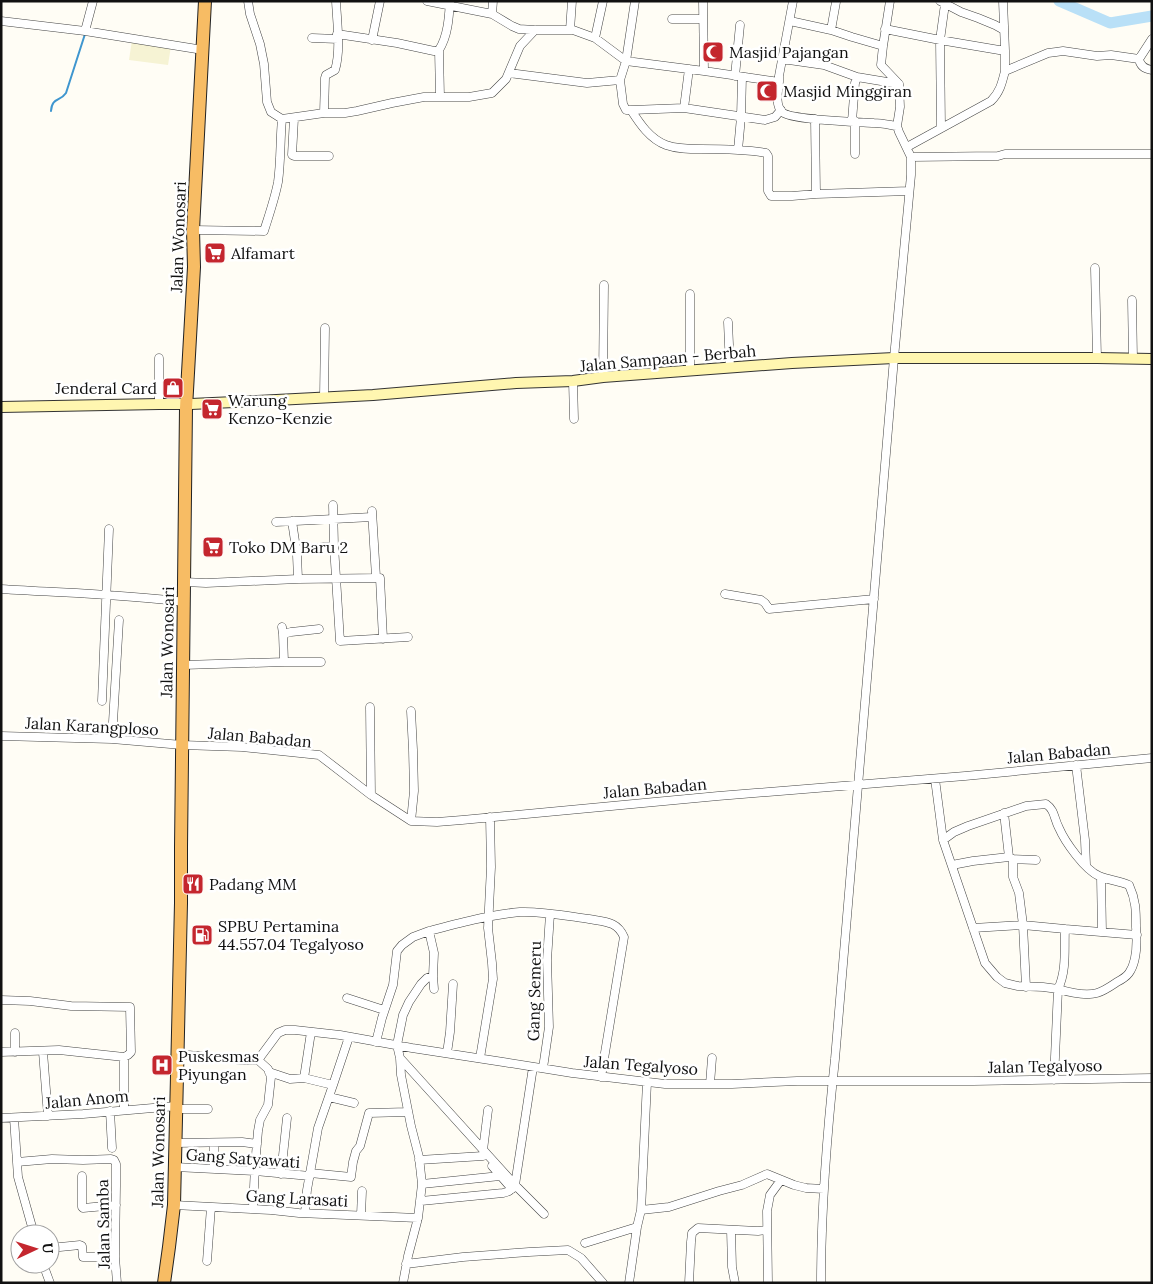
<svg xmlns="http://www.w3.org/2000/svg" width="1153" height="1284" font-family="Lora,serif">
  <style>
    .farmland { fill: #f6f3d4 }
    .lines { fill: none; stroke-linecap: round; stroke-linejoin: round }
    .stream { stroke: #3f96cf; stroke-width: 2 }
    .river { stroke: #b9e0f7; stroke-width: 11 }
    .minor-casing { stroke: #444; stroke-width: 9 }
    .secondary-casing { stroke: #333; stroke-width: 12 }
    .trunk-casing { stroke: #222; stroke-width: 14 }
    .minor { stroke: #fff; stroke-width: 8 }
    .secondary { stroke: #fff6b0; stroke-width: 10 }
    .trunk { stroke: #f7bc64; stroke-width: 12 }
    .labels { text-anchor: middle; stroke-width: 5; stroke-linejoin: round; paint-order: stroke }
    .poi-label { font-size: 16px; fill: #111; stroke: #fff; text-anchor: start }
    .street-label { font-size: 16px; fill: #111; stroke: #fff }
  </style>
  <rect width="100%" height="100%" fill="#fffdf5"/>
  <!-- farmland -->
  <path class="farmland" d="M132,40L171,46L168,65L129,60Z"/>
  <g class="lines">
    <!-- stream -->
    <path class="stream" d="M51,111C52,97 60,102 66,93L85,34"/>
    <!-- river -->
    <path class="river" d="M1059,1L1110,23L1152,16"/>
    <!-- minor casing -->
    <g class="minor-casing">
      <path id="minor" d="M248,1L250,14L260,44L264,64L267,102L271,112L282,119L324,113L325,78L326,75L335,70C341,51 337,22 336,1
        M427,1L492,14L512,26L519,29L535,30H573L595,38L626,61L704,71L779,82C778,92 775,105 782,112C790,120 859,122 874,123C882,123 890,125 897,126L900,107L899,84L881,65L883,46
        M635,1L626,61L620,80L623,104L626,110H631C640,124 650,139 666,145C677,149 689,149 701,149C722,149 745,149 766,153L768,156V191L771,196H792L816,194L909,191
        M703,1L704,71
        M940,1L961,12L978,18L995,25L1004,30
        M1003,1L1005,51V71
        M492,14L493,1
        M672,19H703
        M1,21L85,31L203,50
        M790,21L831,30L852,37L883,46L890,1
        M885,29L940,40L1005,51
        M570,30L572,1
        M831,30L836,2
        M85,31L93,1
        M337,34L397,43L434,51L439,50
        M312,38L338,39
        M595,38L603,1
        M1152,39L1139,59C1140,66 1145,69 1152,70
        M372,40L380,1
        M782,59L824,65L857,77L855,83L852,121
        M509,73L587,83L620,80
        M735,76L740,25
        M857,77L899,84
        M779,82V76L793,1
        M440,97L439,50C448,36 449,17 450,1
        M684,108L689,69
        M631,110L684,108L765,120L775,117L781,110
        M324,113H345L357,111L392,103L424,97H469L492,93L506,79L520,46L535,30
        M294,118L292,155L294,156H329
        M815,119L816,194
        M855,121V154
        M941,127L940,40L945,4
        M907,147L991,101C1000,92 1002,83 1005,71L1048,53L1056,52L1063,51L1097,56L1111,55L1139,59
        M738,150L741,117L742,77
        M911,157L998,156L1005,154H1152
        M193,230L264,231C269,215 275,198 278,182C281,161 280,140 282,119
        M1095,268L1097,358
        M690,294V371
        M1132,300L1133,359
        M728,322L730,368
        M603,377L604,285
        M573,381L574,419
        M324,397L325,328
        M159,404V358
        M333,505L334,546L340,641L408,637
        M372,511L376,577
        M292,521L297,555L298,579
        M276,522L372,517
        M296,550L334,546
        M184,582L206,583L298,579L380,578L383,639
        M1,589C62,593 123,594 184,602
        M725,594L761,600L765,603L769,609L874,599
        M282,627L283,634L284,662
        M283,634L291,632L319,629
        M183,665L284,662H321
        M102,701L109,529
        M370,707L371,795
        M411,711L413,750L414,791L411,821
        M1,736L112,739L182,745L242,747L319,755L371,795L411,821L437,822L462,820L718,796L965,776L1152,758
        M112,739L119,620
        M1076,765L1085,840L1086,865
        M935,779L943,840L985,963L997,977L1005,983L1018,986L1043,987L1058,989L1054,1080
        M1004,813L1009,857
        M943,840L954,832L968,826L1026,806L1046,804C1055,810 1054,819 1059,828C1065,842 1085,870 1099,876C1108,880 1120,881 1129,885C1136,900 1136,911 1136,927C1137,940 1137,962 1129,973C1126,977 1121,980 1117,982C1111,986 1104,991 1097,993C1086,996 1068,992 1058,989C1067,970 1064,949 1065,929L1023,925L1026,987
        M952,865L973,861L1009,857L1013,859L1036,860
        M1101,877L1102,932
        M973,928L1023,925L1019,893L1013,877V859
        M1065,929L1137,935
        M429,931C459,923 489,915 520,912C541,911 567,916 589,919C605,922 617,921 624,937L601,1077
        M347,998L384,1010
        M1,1000L30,1001L71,1006L130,1007L131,1052L128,1055L124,1057V1110
        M15,1033V1052
        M376,1042L382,1018L393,985L397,951L402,945L413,937L429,931L434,953L433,976L434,989
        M1,1052L59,1050L124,1057
        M43,1052L48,1116
        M447,1053L450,1032L453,984
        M177,1054L241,1060H258L278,1033L285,1030H295L340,1035L412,1048L503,1062L572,1073L665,1084H732L797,1081H973L1152,1078
        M400,1058L515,1185L544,1214
        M480,1058L493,979L492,963L488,928L491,867L490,817
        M543,1068L549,1027L547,960L550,914
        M269,1072L290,1079L304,1078L333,1085L349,1037
        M304,1078L311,1032
        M710,1084L712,1058
        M329,1097L354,1103
        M176,1109H208
        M110,1111L112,1148
        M1,1118L83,1114L176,1106
        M14,1118L18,1177L34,1234
        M175,1143L242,1142L257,1144
        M483,1150L488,1110
        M419,1160L483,1156
        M17,1162L52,1159L83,1160L111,1159L114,1160L116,1164V1186L115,1257L117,1283
        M492,1166L512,1189
        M175,1167L255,1171L310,1176
        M214,1169V1143
        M310,1173L351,1177L353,1162L356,1151L360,1146L369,1113L408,1112
        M281,1174L287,1118
        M82,1176V1207L83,1208L116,1205
        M422,1184L500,1176
        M421,1201L503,1193C509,1192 511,1190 515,1185L533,1067
        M174,1205L271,1210L299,1213L418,1218
        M253,1209L255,1166L258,1131L260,1120L268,1105L271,1077L268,1069L258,1060
        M641,1210L647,1082
        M305,1213L307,1190L318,1128L333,1085
        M361,1215L362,1191
        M731,1230L732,1267L735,1283
        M585,1243L637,1227
        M50,1248L80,1245L82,1246L83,1257H115
        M207,1261L211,1207
        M43,1264L50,1283
        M406,1264L463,1257L529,1252L568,1250L581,1258L603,1283
        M403,1283L408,1256L418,1218L422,1184L419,1157L411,1126L401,1075L400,1058L397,1045L403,1015L409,1002L421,984L427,978L433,976
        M629,1283L637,1227L641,1210L669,1207L719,1191L742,1185L767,1174L794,1185L806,1188L824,1189
        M689,1283L691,1242L692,1233L698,1228L758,1231L767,1230
        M768,1283L767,1211L770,1195L781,1180
        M821,1283C821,1208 827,1133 835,1059L894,358L911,175V157L899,132L897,126"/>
    </g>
    <!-- secondary casing -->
    <g class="secondary-casing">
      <path id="secondary" d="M1,407L159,404H191L257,401L373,395L516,383L573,381L603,377L792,363L894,358H1097L1152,359"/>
    </g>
    <!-- trunk casing -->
    <g class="trunk-casing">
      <path id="trunk" d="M164,1283L169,1247L174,1205L181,903V847L186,408L194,267L193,230L205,1"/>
    </g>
    <!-- minor -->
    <use href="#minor" class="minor"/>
    <!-- secondary -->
    <use href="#secondary" class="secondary"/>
    <!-- trunk -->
    <use href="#trunk" class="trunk"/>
  </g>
  <!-- icons -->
  <defs>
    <g id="mosque-square" transform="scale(1.125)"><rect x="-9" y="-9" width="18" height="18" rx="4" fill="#c4262e" stroke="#fff"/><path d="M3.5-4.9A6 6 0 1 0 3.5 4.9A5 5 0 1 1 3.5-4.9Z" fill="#fff"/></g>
    <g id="supermarket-square" transform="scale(1.125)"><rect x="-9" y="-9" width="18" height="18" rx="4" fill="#c4262e" stroke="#fff"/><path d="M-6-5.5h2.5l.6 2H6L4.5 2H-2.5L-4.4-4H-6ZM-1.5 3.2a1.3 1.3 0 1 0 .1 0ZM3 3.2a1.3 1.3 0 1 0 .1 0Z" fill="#fff"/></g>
    <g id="shop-square" transform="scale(1.125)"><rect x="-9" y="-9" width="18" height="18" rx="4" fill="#c4262e" stroke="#fff"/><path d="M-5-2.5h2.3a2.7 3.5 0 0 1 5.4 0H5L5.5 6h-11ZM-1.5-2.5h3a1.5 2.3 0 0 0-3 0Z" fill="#fff"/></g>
    <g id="restaurant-square" transform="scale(1.125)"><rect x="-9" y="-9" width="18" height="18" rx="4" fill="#c4262e" stroke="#fff"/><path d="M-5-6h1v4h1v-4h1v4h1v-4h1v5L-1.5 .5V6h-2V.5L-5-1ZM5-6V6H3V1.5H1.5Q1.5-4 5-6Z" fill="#fff"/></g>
    <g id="fuel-square" transform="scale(1.125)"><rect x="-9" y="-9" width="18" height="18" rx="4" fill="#c4262e" stroke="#fff"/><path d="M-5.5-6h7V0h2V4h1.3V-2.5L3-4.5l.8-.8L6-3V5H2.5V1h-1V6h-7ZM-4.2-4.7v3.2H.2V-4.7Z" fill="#fff"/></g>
    <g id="hospital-square" transform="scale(1.125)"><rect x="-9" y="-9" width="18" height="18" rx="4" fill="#c4262e" stroke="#fff"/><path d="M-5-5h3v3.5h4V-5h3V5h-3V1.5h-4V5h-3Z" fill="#fff"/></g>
  </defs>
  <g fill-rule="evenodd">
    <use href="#mosque-square" x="713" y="52"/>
    <use href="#mosque-square" x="767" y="91"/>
    <use href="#supermarket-square" x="215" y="253"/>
    <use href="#shop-square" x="173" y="388"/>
    <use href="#supermarket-square" x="212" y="409"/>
    <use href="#supermarket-square" x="213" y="547"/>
    <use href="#restaurant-square" x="193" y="884"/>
    <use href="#fuel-square" x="202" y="935"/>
    <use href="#hospital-square" x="162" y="1065"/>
  </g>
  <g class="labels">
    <!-- poi labels -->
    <g class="poi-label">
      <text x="729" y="58">Masjid Pajangan</text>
      <text x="783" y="97">Masjid Minggiran</text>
      <text x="231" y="259">Alfamart</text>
      <text x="157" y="394" text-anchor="end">Jenderal Card</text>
      <text x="228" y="406">Warung<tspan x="228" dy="18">Kenzo-Kenzie</tspan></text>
      <text x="229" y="553">Toko DM Baru 2</text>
      <text x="209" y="890">Padang MM</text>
      <text x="218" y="932">SPBU Pertamina<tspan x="218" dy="18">44.557.04 Tegalyoso</tspan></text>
      <text x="178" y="1062">Puskesmas<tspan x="178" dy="18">Piyungan</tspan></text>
    </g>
    <!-- street labels -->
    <g class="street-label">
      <text transform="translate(178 237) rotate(-88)" y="6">Jalan Wonosari</text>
      <text transform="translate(668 358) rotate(-5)" y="6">Jalan Sampaan - Berbah</text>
      <text transform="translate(167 642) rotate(-89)" y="6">Jalan Wonosari</text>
      <text transform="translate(92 726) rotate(3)" y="6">Jalan Karangploso</text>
      <text transform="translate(260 737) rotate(5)" y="6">Jalan Babadan</text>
      <text transform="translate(1059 753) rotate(-5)" y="6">Jalan Babadan</text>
      <text transform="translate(655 788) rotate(-5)" y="6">Jalan Babadan</text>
      <text transform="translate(534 991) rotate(-89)" y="6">Gang Semeru</text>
      <text transform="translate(641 1065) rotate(4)" y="6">Jalan Tegalyoso</text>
      <text transform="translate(1045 1066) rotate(-1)" y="6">Jalan Tegalyoso</text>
      <text transform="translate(87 1099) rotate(-5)" y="6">Jalan Anom</text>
      <text transform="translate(158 1152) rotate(-89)" y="6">Jalan Wonosari</text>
      <text transform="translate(243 1158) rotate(4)" y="6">Gang Satyawati</text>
      <text transform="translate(297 1198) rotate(3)" y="6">Gang Larasati</text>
      <text transform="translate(103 1224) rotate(-91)" y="6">Jalan Samba</text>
    </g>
  </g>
  <!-- border -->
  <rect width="1153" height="1284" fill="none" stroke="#111111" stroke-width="5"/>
  <!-- north arrow -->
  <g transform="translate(35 1249) rotate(86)"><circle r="24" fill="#ffffff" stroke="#a0a0a0"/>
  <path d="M0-4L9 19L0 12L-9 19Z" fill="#c4262e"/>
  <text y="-8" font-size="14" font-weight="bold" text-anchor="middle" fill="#111111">U</text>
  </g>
</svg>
